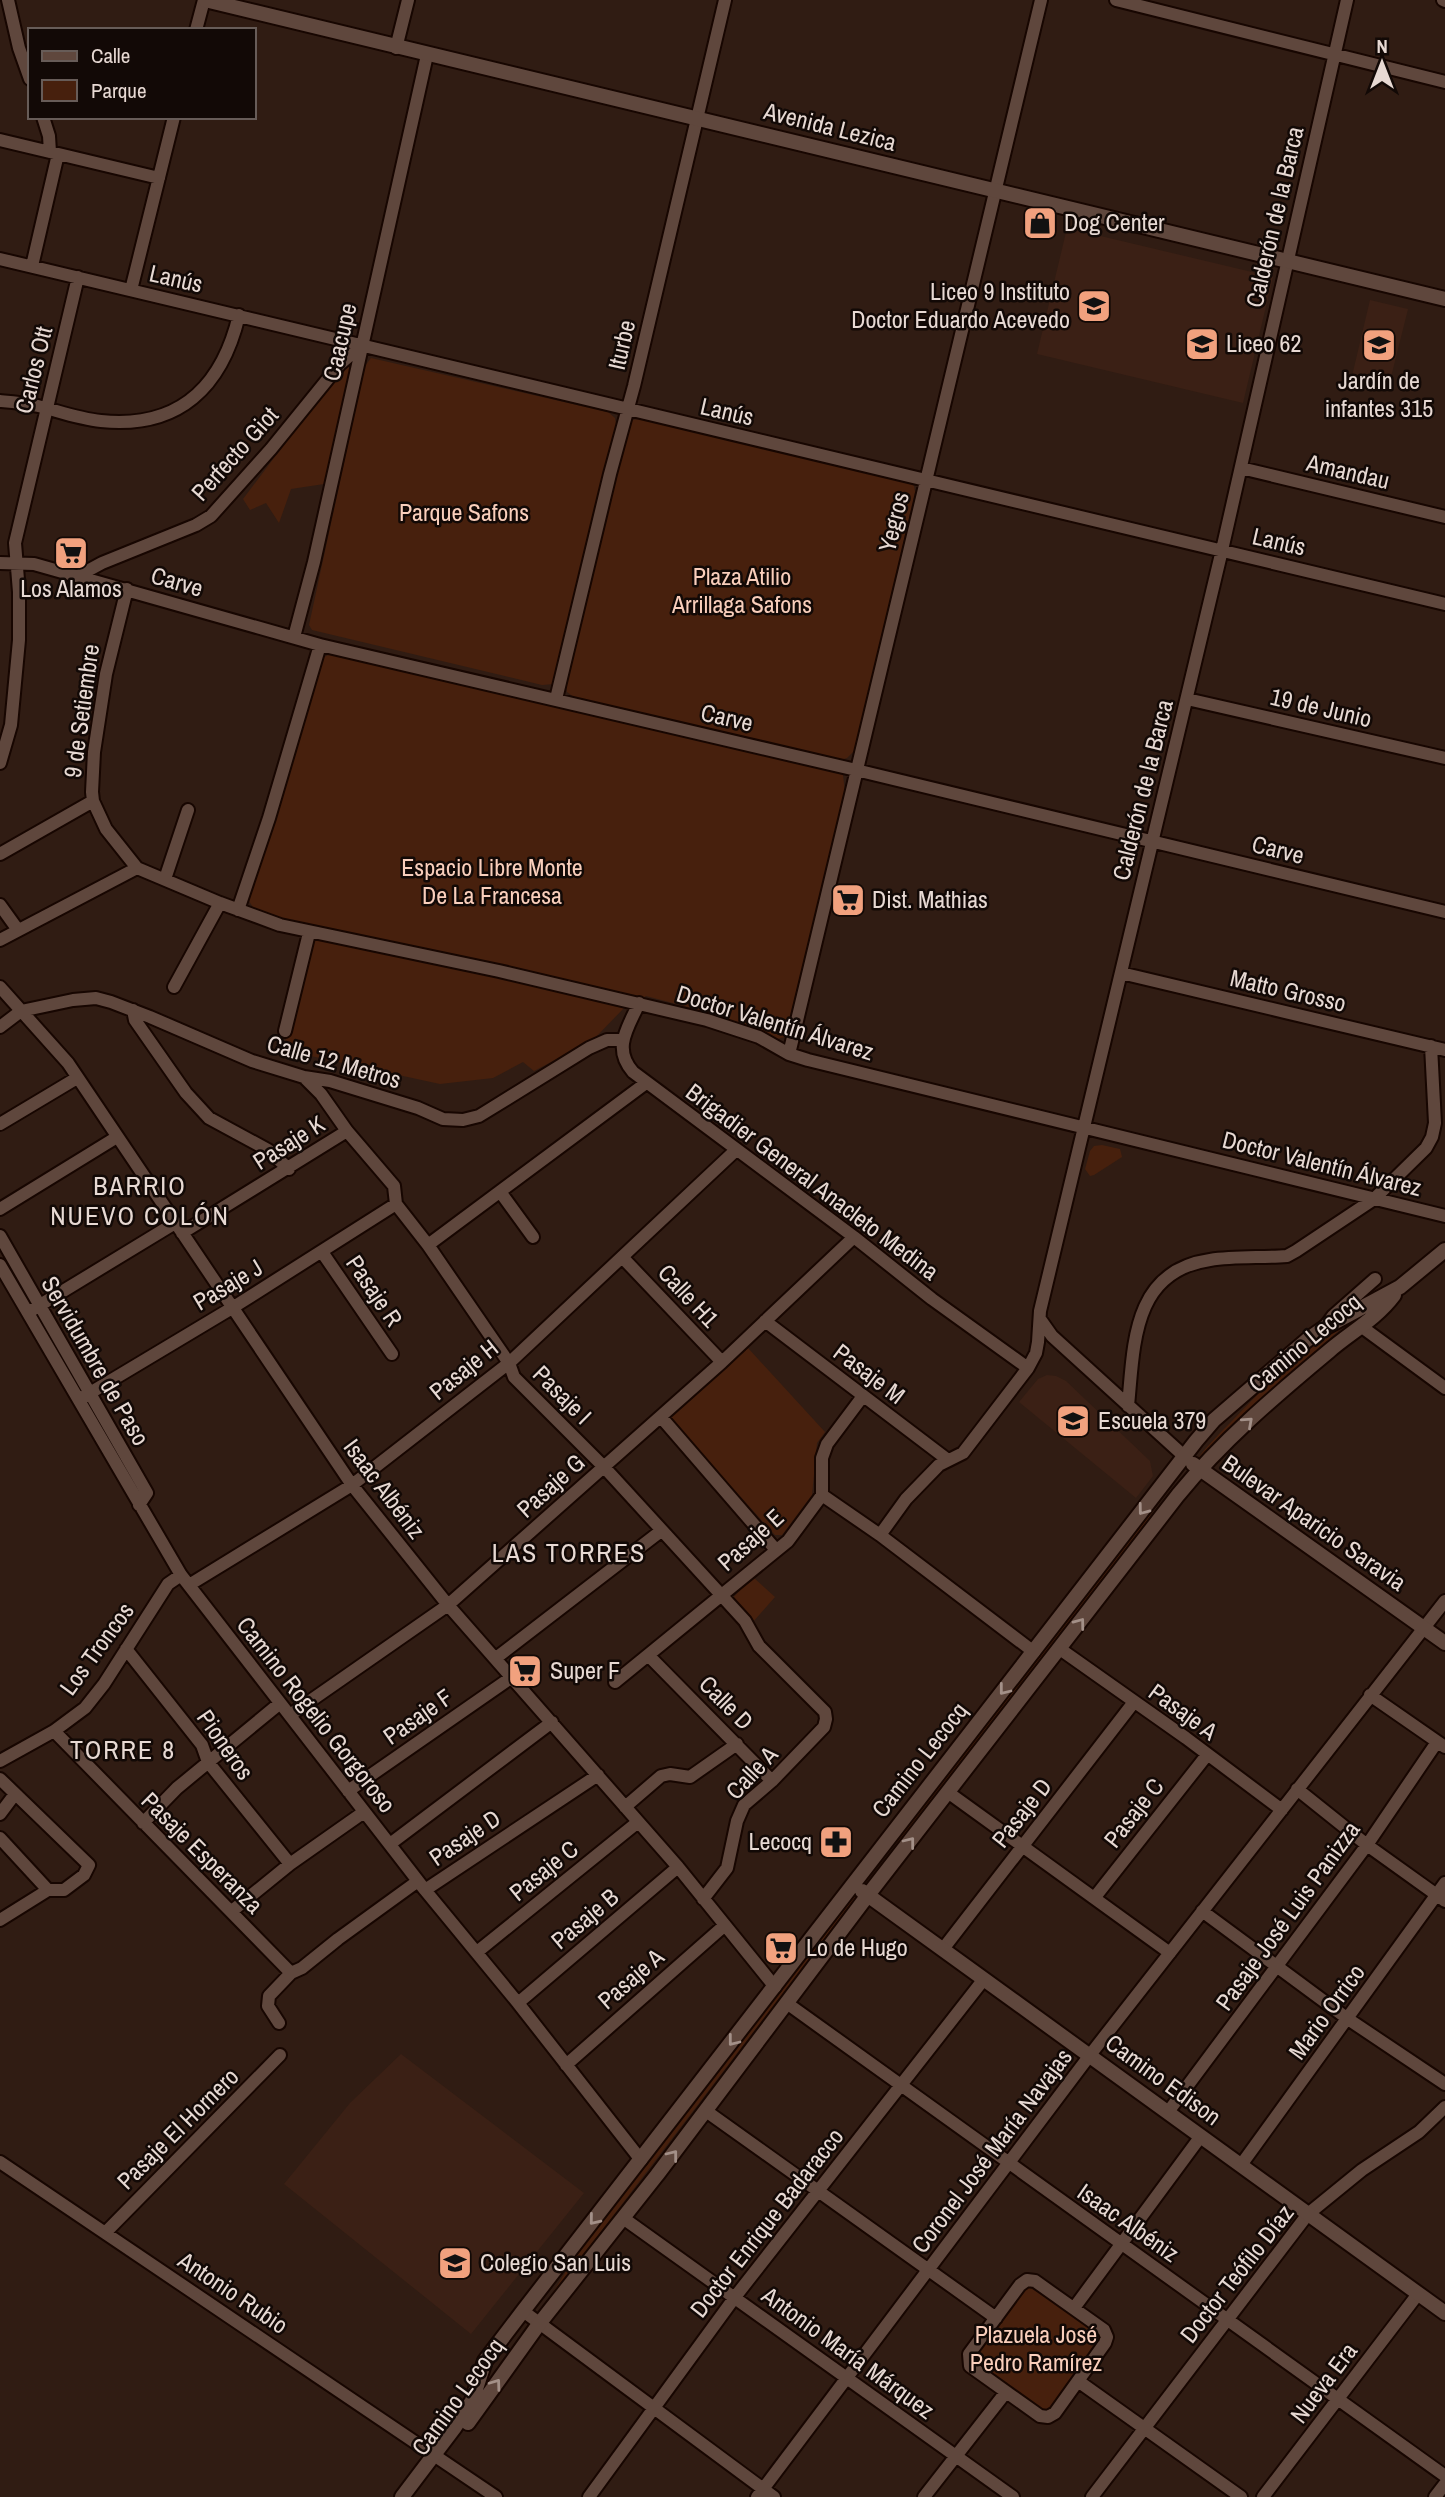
<svg xmlns="http://www.w3.org/2000/svg" width="1445" height="2497" font-family="'Archivo Narrow',sans-serif">
  <style>
    .built { fill: #3b2015 }
    .green { fill: #47200d }
    .lines { fill: none; stroke-linecap: round; stroke-linejoin: round }
    .minor-casing { stroke: #170601; stroke-width: 16 }
    .tertiary-casing { stroke: #170601; stroke-width: 18 }
    .minor { stroke: #5f473d; stroke-width: 12 }
    .tertiary { stroke: #5f473d; stroke-width: 14 }
    .oneway { stroke: #a39088 }
    .labels { text-anchor: middle; stroke-width: 5; stroke-linejoin: round; paint-order: stroke }
    .street-label { font-size: 24px; fill: #e7d9d3; stroke: #120906 }
    .poi-label { font-size: 24px; fill: #e7d9d3; stroke: #120906; text-anchor: start }
    .park-label { font-size: 24px; fill: #f9cebb; stroke: #120906 }
    .neighbourhood-label { font-size: 26px; letter-spacing: 2px; fill: #e7d9d3; stroke: #120906 }
  </style>
  <rect width="100%" height="100%" fill="#301c13"/>
  <!-- built -->
  <path class="built" d="M1067,228L1273,277L1243,403L1037,354Z
    M1370,300L1408,309L1388,389L1351,380Z
    M1047,1375L1056,1376L1066,1381L1150,1461L1153,1476L1136,1498L1019,1402L1038,1379Z
    M401,2054L584,2193L471,2334L284,2184L350,2103Z"/>
  <!-- green -->
  <path class="green" d="M371,358L608,412L615,418L617,432L554,684L542,685L312,630L309,625L365,366Z
    M349,363L350,371L324,484L291,489L279,523L266,503L250,510L243,499L341,369Z
    M640,419L909,482L914,486L915,492L855,750L847,758L840,760L575,698L567,692L566,682L628,425L632,420Z
    M331,654L839,772L843,775L845,793L785,1037L777,1039L711,1013L646,996L624,1008L593,1040L534,1071L523,1062L493,1078L440,1084L283,1050L315,927L256,912L249,901L324,657Z
    M1102,1145L1120,1149L1122,1157L1094,1175L1090,1176L1085,1169L1090,1151L1094,1146Z
    M1351,1320L1267,1393L1197,1459C1207,1446 1218,1435 1230,1423C1267,1385 1304,1344 1351,1320Z
    M748,1348L825,1432L817,1443L812,1495L782,1535H775L670,1419Z
    M1181,1470L1183,1471L1154,1509L1136,1540L868,1885L894,1848L915,1814Z
    M751,1578H754L775,1597L752,1623L733,1598Z
    M852,1893L857,1896L545,2305L585,2241Z
    M1029,2287L1101,2332L1102,2339L1052,2409L1045,2413L974,2362L973,2356L1021,2289Z"/>
  <g class="lines">
    <!-- minor casing -->
    <g class="minor-casing">
      <path id="minor" d="M8,0L19,48L30,79
        M1116,0L1445,82
        M1443,0L1445,1
        M196,30L204,0
        M396,48L408,0
        M43,117L49,136L50,152
        M0,140L159,178
        M0,259L1445,604
        M32,266L58,154
        M131,290L174,117
        M0,401C12,402 25,403 38,406C58,411 79,419 101,421C179,429 222,387 239,315
        M1241,468L1445,517
        M0,563L34,564L320,645L856,770L1445,912
        M78,576L102,563L196,525L211,516L271,449L340,364L362,345
        M127,589L106,674L94,752L92,792L93,801L106,829L137,868L220,903L280,925L499,971L707,1020L759,1037L789,1054L808,1060L1445,1216
        M294,637L314,562L427,55
        M556,699L610,474L634,386L725,0
        M1187,699L1445,758
        M0,763L11,725L19,640V592L15,543L78,277
        M0,854L93,801
        M165,879L188,810
        M0,905L18,930
        M238,910L269,818L320,645
        M0,940L137,868
        M1121,973L1445,1050
        M0,987L68,1063L352,1485L448,1605L678,1867L775,1987
        M174,987L220,903
        M639,1003C628,1028 612,1048 633,1072L854,1237L932,1299L1028,1368
        M133,1010L135,1020L186,1093L209,1118L268,1150L289,1169
        M0,1027L21,1011L73,1000L96,998L111,1002L150,1017L252,1061L304,1077L330,1081L418,1108L443,1119L463,1120L479,1116L589,1048L607,1040H623
        M285,1031L309,933
        M789,1054L1041,0
        M304,1077L321,1094L347,1131L394,1186L396,1204L428,1245L509,1363L514,1377L604,1467L745,1621L759,1646L825,1712L826,1719L824,1727L772,1781L744,1805L737,1821L727,1868L703,1899
        M0,1124L77,1078
        M501,1193L533,1237
        M0,1209L117,1137
        M182,1233L347,1131
        M0,1236L147,1493L139,1505
        M428,1245L646,1083
        M322,1252L392,1354
        M623,1258L722,1362
        M0,1265L181,1575L425,1890L518,2003L641,2160
        M32,1310L175,1223
        M1040,1319L1052,1336L1184,1456
        M765,1321L948,1460
        M1325,1327L1333,1316L1375,1279
        M1362,1327L1445,1388
        M80,1399L232,1308L396,1204
        M1128,1406C1134,1345 1132,1271 1210,1260C1235,1256 1261,1258 1287,1256L1296,1251L1374,1199L1426,1148L1432,1137L1435,1123L1431,1046
        M661,1417L776,1550
        M822,1495L880,1535L1034,1652
        M880,1535L906,1499L939,1465L963,1453L1028,1368L1036,1353L1038,1342L1040,1311L1222,550L1347,0
        M189,1585L352,1485L509,1363L736,1150
        M126,1649L202,1745L208,1762L290,1864
        M1060,1649L1186,1738L1282,1810
        M649,1656L772,1781
        M496,1658L661,1531
        M615,1682L788,1541L822,1495V1458L827,1444L863,1396
        M1370,1695L1445,1747
        M290,1715L448,1605L722,1362L854,1237
        M54,1731L291,1973
        M0,1761L54,1731L85,1708L104,1684L168,1584L181,1575
        M0,1779L89,1865L84,1875L64,1890H48L0,1920
        M1297,1789L1367,1845L1445,1901
        M348,1791L512,1677
        M949,1793L1170,1953
        M625,1807L661,1776L670,1774L690,1777L737,1744
        M0,1814L15,1794
        M143,1823L177,1788L279,1704
        M0,1838L48,1890
        M390,1844L552,1722
        M425,1890L598,1775
        M1095,1897L1207,1755
        M232,1911L290,1864L364,1812
        M1202,1911L1348,2019L1445,2084
        M943,1949L1134,1702
        M477,1952L638,1822
        M518,2003L678,1867
        M788,2004L1445,2476
        M279,2023L268,2006L269,1996L291,1973L302,1968L338,1939L418,1881
        M566,2065L725,1925
        M706,2111L996,2318
        M1168,2112L1367,1845L1437,1742
        M0,2162L496,2497
        M1241,2165L1445,1883
        M623,2218L1013,2497
        M105,2233L280,2055
        M1027,2280L1035,2281L1104,2330L1107,2337L1105,2343L1055,2413L1048,2417L1040,2416L970,2366L969,2354L1020,2285Z
        M1074,2308L1201,2136
        M523,2311L774,2497
        M1078,2381L1241,2497
        M589,2497L735,2297L984,1979
        M757,2497L1090,2055L1445,1601
        M924,2497L1006,2392
        M1092,2497L1308,2214L1362,2170L1419,2132L1445,2107
        M1263,2497L1418,2294
        M1435,2497L1445,2484"/>
    </g>
    <!-- tertiary casing -->
    <g class="tertiary-casing">
      <path id="tertiary" d="M205,0L1445,299
        M1193,1464L1445,1643
        M862,1891L1445,2313
        M468,2423L539,2324L657,2175L868,1895L1178,1495C1222,1441 1275,1396 1329,1351C1351,1332 1376,1319 1394,1295
        M402,2497L455,2427L472,2401L485,2361L523,2311L1196,1441L1214,1420L1307,1340L1324,1328L1400,1287L1445,1250"/>
    </g>
    <!-- minor -->
    <use href="#minor" class="minor"/>
    <!-- tertiary -->
    <use href="#tertiary" class="tertiary"/>
  </g>
  <!-- one-way arrows -->
  <defs><path id="oneway-chevron" d="M-2-3.5L2.5 0L-2 3.5" fill="none" stroke-width="1.6" stroke-linecap="round" stroke-linejoin="round" transform="scale(1.75)"/></defs>
  <g class="oneway">
    <use href="#oneway-chevron" transform="translate(1248 1422) rotate(-42)"/>
    <use href="#oneway-chevron" transform="translate(1143 1510) rotate(127)"/>
    <use href="#oneway-chevron" transform="translate(1080 1623) rotate(-53)"/>
    <use href="#oneway-chevron" transform="translate(1004 1690) rotate(128)"/>
    <use href="#oneway-chevron" transform="translate(910 1842) rotate(-52)"/>
    <use href="#oneway-chevron" transform="translate(733 2041) rotate(128)"/>
    <use href="#oneway-chevron" transform="translate(673 2155) rotate(-52)"/>
    <use href="#oneway-chevron" transform="translate(594 2220) rotate(129)"/>
    <use href="#oneway-chevron" transform="translate(496 2384) rotate(-54)"/>
  </g>
  <!-- icons -->
  <defs>
    <g id="shop-square" transform="scale(1.75)"><rect x="-9" y="-9" width="18" height="18" rx="4" fill="#f1a17e" stroke="#120906"/><path d="M-5-2.5h2.3a2.7 3.5 0 0 1 5.4 0H5L5.5 6h-11ZM-1.5-2.5h3a1.5 2.3 0 0 0-3 0Z" fill="#111"/></g>
    <g id="school-square" transform="scale(1.75)"><rect x="-9" y="-9" width="18" height="18" rx="4" fill="#f1a17e" stroke="#120906"/><path d="M0-5L7-2L0 1L-7-2ZM-4 1L0 2.5L4 1V4Q0 6-4 4Z" fill="#111"/></g>
    <g id="supermarket-square" transform="scale(1.75)"><rect x="-9" y="-9" width="18" height="18" rx="4" fill="#f1a17e" stroke="#120906"/><path d="M-6-5.5h2.5l.6 2H6L4.5 2H-2.5L-4.4-4H-6ZM-1.5 3.2a1.3 1.3 0 1 0 .1 0ZM3 3.2a1.3 1.3 0 1 0 .1 0Z" fill="#111"/></g>
    <g id="pharmacy-square" transform="scale(1.75)"><rect x="-9" y="-9" width="18" height="18" rx="4" fill="#f1a17e" stroke="#120906"/><path d="M-2-6h4v4h4v4h-4v4h-4v-4h-4v-4h4Z" fill="#111"/></g>
  </defs>
  <g fill-rule="evenodd">
    <use href="#shop-square" x="1040" y="223"/>
    <use href="#school-square" x="1094" y="306"/>
    <use href="#school-square" x="1202" y="344"/>
    <use href="#school-square" x="1379" y="345"/>
    <use href="#supermarket-square" x="71" y="553"/>
    <use href="#supermarket-square" x="848" y="900"/>
    <use href="#school-square" x="1073" y="1421"/>
    <use href="#supermarket-square" x="525" y="1671"/>
    <use href="#pharmacy-square" x="836" y="1842"/>
    <use href="#supermarket-square" x="781" y="1948"/>
    <use href="#school-square" x="455" y="2263"/>
  </g>
  <g class="labels">
    <!-- street labels -->
    <g class="street-label">
      <text transform="translate(830 127) rotate(14)" y="8">Avenida Lezica</text>
      <text transform="translate(1275 217) rotate(-77)" y="8">Calderón de la Barca</text>
      <text transform="translate(176 279) rotate(13)" y="8">Lanús</text>
      <text transform="translate(340 342) rotate(-77)" y="8">Caacupe</text>
      <text transform="translate(622 345) rotate(-77)" y="8">Iturbe</text>
      <text transform="translate(34 370) rotate(-76)" y="8">Carlos Ott</text>
      <text transform="translate(727 412) rotate(13)" y="8">Lanús</text>
      <text transform="translate(235 454) rotate(-48)" y="8">Perfecto Giot</text>
      <text transform="translate(1348 472) rotate(13)" y="8">Amandau</text>
      <text transform="translate(894 522) rotate(-76)" y="8">Yegros</text>
      <text transform="translate(1279 542) rotate(13)" y="8">Lanús</text>
      <text transform="translate(177 582) rotate(16)" y="8">Carve</text>
      <text transform="translate(1321 708) rotate(13)" y="8">19 de Junio</text>
      <text transform="translate(82 711) rotate(-82)" y="8">9 de Setiembre</text>
      <text transform="translate(727 718) rotate(13)" y="8">Carve</text>
      <text transform="translate(1143 790) rotate(-76)" y="8">Calderón de la Barca</text>
      <text transform="translate(1278 850) rotate(14)" y="8">Carve</text>
      <text transform="translate(1288 991) rotate(13)" y="8">Matto Grosso</text>
      <text transform="translate(775 1023) rotate(17)" y="8">Doctor Valentín Álvarez</text>
      <text transform="translate(334 1062) rotate(16)" y="8">Calle 12 Metros</text>
      <text transform="translate(289 1143) rotate(-32)" y="8">Pasaje K</text>
      <text transform="translate(1322 1164) rotate(14)" y="8">Doctor Valentín Álvarez</text>
      <text transform="translate(812 1182) rotate(37)" y="8">Brigadier General Anacleto Medina</text>
      <text transform="translate(228 1285) rotate(-31)" y="8">Pasaje J</text>
      <text transform="translate(374 1291) rotate(56)" y="8">Pasaje R</text>
      <text transform="translate(688 1296) rotate(47)" y="8">Calle H1</text>
      <text transform="translate(1305 1343) rotate(-40)" y="8">Camino Lecocq</text>
      <text transform="translate(95 1361) rotate(60)" y="8">Servidumbre de Paso</text>
      <text transform="translate(464 1370) rotate(-39)" y="8">Pasaje H</text>
      <text transform="translate(869 1374) rotate(37)" y="8">Pasaje M</text>
      <text transform="translate(562 1395) rotate(45)" y="8">Pasaje I</text>
      <text transform="translate(551 1486) rotate(-42)" y="8">Pasaje G</text>
      <text transform="translate(384 1489) rotate(53)" y="8">Isaac Albéniz</text>
      <text transform="translate(1314 1523) rotate(35)" y="8">Bulevar Aparicio Saravia</text>
      <text transform="translate(751 1540) rotate(-42)" y="8">Pasaje E</text>
      <text transform="translate(97 1649) rotate(-54)" y="8">Los Troncos</text>
      <text transform="translate(726 1703) rotate(45)" y="8">Calle D</text>
      <text transform="translate(1183 1712) rotate(36)" y="8">Pasaje A</text>
      <text transform="translate(316 1715) rotate(52)" y="8">Camino Rogelio Gorgoroso</text>
      <text transform="translate(418 1717) rotate(-35)" y="8">Pasaje F</text>
      <text transform="translate(225 1745) rotate(55)" y="8">Pioneros</text>
      <text transform="translate(920 1760) rotate(-52)" y="8">Camino Lecocq</text>
      <text transform="translate(752 1773) rotate(-47)" y="8">Calle A</text>
      <text transform="translate(1022 1813) rotate(-52)" y="8">Pasaje D</text>
      <text transform="translate(1134 1813) rotate(-52)" y="8">Pasaje C</text>
      <text transform="translate(465 1838) rotate(-34)" y="8">Pasaje D</text>
      <text transform="translate(202 1853) rotate(45)" y="8">Pasaje Esperanza</text>
      <text transform="translate(544 1871) rotate(-39)" y="8">Pasaje C</text>
      <text transform="translate(1288 1916) rotate(-54)" y="8">Pasaje José Luis Panizza</text>
      <text transform="translate(585 1919) rotate(-40)" y="8">Pasaje B</text>
      <text transform="translate(631 1979) rotate(-41)" y="8">Pasaje A</text>
      <text transform="translate(1327 2012) rotate(-54)" y="8">Mario Orrico</text>
      <text transform="translate(1163 2080) rotate(36)" y="8">Camino Edison</text>
      <text transform="translate(178 2129) rotate(-45)" y="8">Pasaje El Hornero</text>
      <text transform="translate(992 2151) rotate(-53)" y="8">Coronel José María Navajas</text>
      <text transform="translate(767 2223) rotate(-52)" y="8">Doctor Enrique Badaracco</text>
      <text transform="translate(1128 2223) rotate(35)" y="8">Isaac Albéniz</text>
      <text transform="translate(1237 2274) rotate(-52)" y="8">Doctor Teófilo Díaz</text>
      <text transform="translate(233 2293) rotate(34)" y="8">Antonio Rubio</text>
      <text transform="translate(848 2353) rotate(36)" y="8">Antonio María Márquez</text>
      <text transform="translate(1324 2383) rotate(-53)" y="8">Nueva Era</text>
      <text transform="translate(458 2397) rotate(-54)" y="8">Camino Lecocq</text>
    </g>
    <!-- poi labels -->
    <g class="poi-label">
      <text x="1064" y="231">Dog Center</text>
      <text x="1070" y="300" text-anchor="end">Liceo 9 Instituto<tspan x="1070" dy="28">Doctor Eduardo Acevedo</tspan></text>
      <text x="1226" y="352">Liceo 62</text>
      <text x="1379" y="389" text-anchor="middle">Jardín de<tspan x="1379" dy="28">infantes 315</tspan></text>
      <text x="71" y="597" text-anchor="middle">Los Alamos</text>
      <text x="872" y="908">Dist. Mathias</text>
      <text x="1098" y="1429">Escuela 379</text>
      <text x="550" y="1679">Super F</text>
      <text x="812" y="1850" text-anchor="end">Lecocq</text>
      <text x="806" y="1956">Lo de Hugo</text>
      <text x="480" y="2271">Colegio San Luis</text>
    </g>
    <!-- park labels -->
    <g class="park-label">
      <text x="464" y="521">Parque Safons</text>
      <text x="742" y="585">Plaza Atilio<tspan x="742" dy="28">Arrillaga Safons</tspan></text>
      <text x="492" y="876">Espacio Libre Monte<tspan x="492" dy="28">De La Francesa</tspan></text>
      <text x="1036" y="2343">Plazuela José<tspan x="1036" dy="28">Pedro Ramírez</tspan></text>
    </g>
    <!-- neighbourhood labels -->
    <g class="neighbourhood-label">
      <text x="140" y="1195">BARRIO<tspan x="140" dy="30">NUEVO COLÓN</tspan></text>
      <text x="569" y="1562">LAS TORRES</text>
      <text x="123" y="1759">TORRE 8</text>
    </g>
  </g>
  <!-- legend -->
  <rect x="28" y="28" width="228" height="91" fill="#120906" stroke="#675c58" stroke-width="2"/>
  <rect x="42" y="51" width="35" height="10" fill="#5f473d" stroke="#675c58" stroke-width="2"/>
  <text x="91" y="63" font-size="21" fill="#e7d9d3">Calle</text>
  <rect x="42" y="80" width="35" height="21" fill="#47200d" stroke="#675c58" stroke-width="2"/>
  <text x="91" y="98" font-size="21" fill="#e7d9d3">Parque</text>
  <!-- north arrow -->
  <g transform="translate(1382 63)" stroke="#120906" stroke-width="5" paint-order="stroke">
  <path d="M0-5L12 26L0 18L-12 26Z" fill="#e7d9d3"/>
  <text y="-10" font-size="19" font-weight="bold" text-anchor="middle" fill="#e7d9d3">N</text>
  </g>
</svg>
